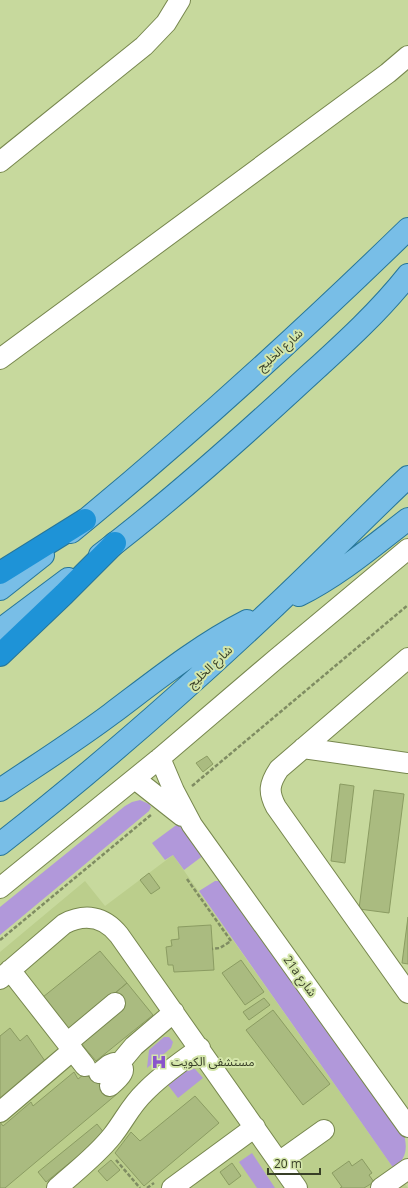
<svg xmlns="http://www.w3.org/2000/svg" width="408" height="1188" font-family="'Open Sans','Noto Sans Arabic',sans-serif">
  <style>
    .built { fill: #bbce8c }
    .green { fill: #b198da }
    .building { fill: #aabb80; stroke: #8b9c62 }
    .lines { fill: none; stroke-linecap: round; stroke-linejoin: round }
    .minor-casing { stroke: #77874e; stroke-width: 22 }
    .major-casing { stroke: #277699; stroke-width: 24 }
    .highway-casing { stroke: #277699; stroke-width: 24 }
    .path { stroke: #7f8c62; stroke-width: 2.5; stroke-dasharray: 4 2; stroke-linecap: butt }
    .minor { stroke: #fff; stroke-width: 20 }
    .major { stroke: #78bee7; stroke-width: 22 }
    .highway { stroke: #1e93d7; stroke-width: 22 }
    .labels { text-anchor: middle; stroke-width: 4; stroke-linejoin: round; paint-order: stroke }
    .street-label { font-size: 12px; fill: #383f27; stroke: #d4e6aa }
    .poi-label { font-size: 12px; fill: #383f27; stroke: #d4e6aa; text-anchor: start }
  </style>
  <rect width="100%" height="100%" fill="#c7d99d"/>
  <!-- built -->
  <path class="built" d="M173,855L394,1169L408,1188H0V952L85,881L105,906Z"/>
  <!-- green -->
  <path class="green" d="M140,800L149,804L151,807L149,811L0,935V907L125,806L132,802Z
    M179,823L204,855L184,870L173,855L165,860L152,843Z
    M215,881H222L403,1131C408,1148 407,1157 394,1169L199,891Z
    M164,1037H169L173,1042L171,1048L147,1068L149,1050Z
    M190,1068L195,1069L203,1078L178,1098L168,1085Z
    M252,1153L275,1188H257L239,1162Z"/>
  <!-- building -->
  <path class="building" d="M207,756L213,764L203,772L196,763Z
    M340,784L354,786L345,863L331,861Z
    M374,790L404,794L389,913L359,909Z
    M149,873L160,888L151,894L140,880Z
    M408,917V964L402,963Z
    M211,925L214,970L174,972L173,965H168L166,947L172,946L171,940L179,939L178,927Z
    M100,951L127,983L70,1030L43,997Z
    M241,960L264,992L245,1005L222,973Z
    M127,983L153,1015L96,1061L79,1041L114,994Z
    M264,998L270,1005L249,1020L243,1012Z
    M273,1010L330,1084L303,1105L246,1030Z
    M10,1028L20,1041L27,1035L45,1061L0,1103V1036Z
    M93,1067L117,1094L5,1188H0V1122L3,1126L31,1102L33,1106L74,1072L78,1079Z
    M195,1096L219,1123L144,1186L115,1153L131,1132L140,1141Z
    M97,1124L105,1134L46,1182L38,1172Z
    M362,1159L372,1173L369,1175L374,1182L364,1188H340L342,1187L332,1173L349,1161L352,1166Z
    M111,1160L120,1170L107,1181L98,1171Z
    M232,1163L241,1176L229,1185L220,1172Z"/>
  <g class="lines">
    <!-- minor casing -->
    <g class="minor-casing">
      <path id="minor" d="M0,162L144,46L166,23L180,0
        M0,359L388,73L408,56
        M408,658L279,769C269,784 268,792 276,807L408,993
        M303,748L408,763
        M160,758L174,791L192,825L408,1127
        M135,779L182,816
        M0,888L160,758L276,659L408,549
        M10,970L85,1066
        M0,979L64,924C85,913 104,916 119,935L297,1188
        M67,1043L115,1003
        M119,1064L134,1046L174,1012
        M99,1073L109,1065L114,1063C133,1067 117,1080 110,1086
        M0,1112L73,1050
        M279,1162L324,1130
        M57,1188C76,1171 96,1156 112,1136C124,1121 131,1105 145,1092C161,1075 181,1062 200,1048
        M172,1188L255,1127
        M381,1188L408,1169"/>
    </g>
    <!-- major casing -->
    <g class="major-casing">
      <path id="major" d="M71,532C188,436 300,334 408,229
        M100,555C167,504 230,448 292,391C332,354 374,318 408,275
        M0,589L43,555
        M299,595C339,575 373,546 408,519
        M0,630L68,579
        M0,790C37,765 75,741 111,714C155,681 198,646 247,621
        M0,844C95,770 186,690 274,607C319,565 362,520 408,477"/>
    </g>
    <!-- highway casing -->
    <g class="highway-casing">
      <path id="highway" d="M0,573L85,520
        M0,655L64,594L115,543"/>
    </g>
    <!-- path -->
    <path class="path" d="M192,786L408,605
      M187,879L231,941L220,948L212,949
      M0,940L152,814
      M116,1160L140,1188
      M147,1188L154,1183"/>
    <!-- minor -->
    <use href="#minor" class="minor"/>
    <!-- major -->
    <use href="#major" class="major"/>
    <!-- highway -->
    <use href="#highway" class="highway"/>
  </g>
  <!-- icons -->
  <defs>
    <g id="hospital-bare" transform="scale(1.2)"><path d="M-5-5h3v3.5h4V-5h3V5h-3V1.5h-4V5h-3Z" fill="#8953cb" stroke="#d4e6aa" stroke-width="2.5" paint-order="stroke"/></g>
  </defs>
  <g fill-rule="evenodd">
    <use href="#hospital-bare" x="159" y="1062"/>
  </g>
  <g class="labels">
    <!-- street labels -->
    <g class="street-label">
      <text transform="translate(280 350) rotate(-42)" y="4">شارع الخليج</text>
      <text transform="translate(210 667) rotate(-43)" y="4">شارع الخليج</text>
      <text transform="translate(300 976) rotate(54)" y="4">21a شارع</text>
    </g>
    <!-- poi labels -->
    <g class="poi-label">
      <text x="171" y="1066">مستشفى الكويت</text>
    </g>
  </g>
  <!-- scale -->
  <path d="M268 1168v6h52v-6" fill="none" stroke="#383f27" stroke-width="2"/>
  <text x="274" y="1168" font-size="12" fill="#383f27" stroke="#d4e6aa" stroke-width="3" paint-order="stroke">20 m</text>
</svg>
